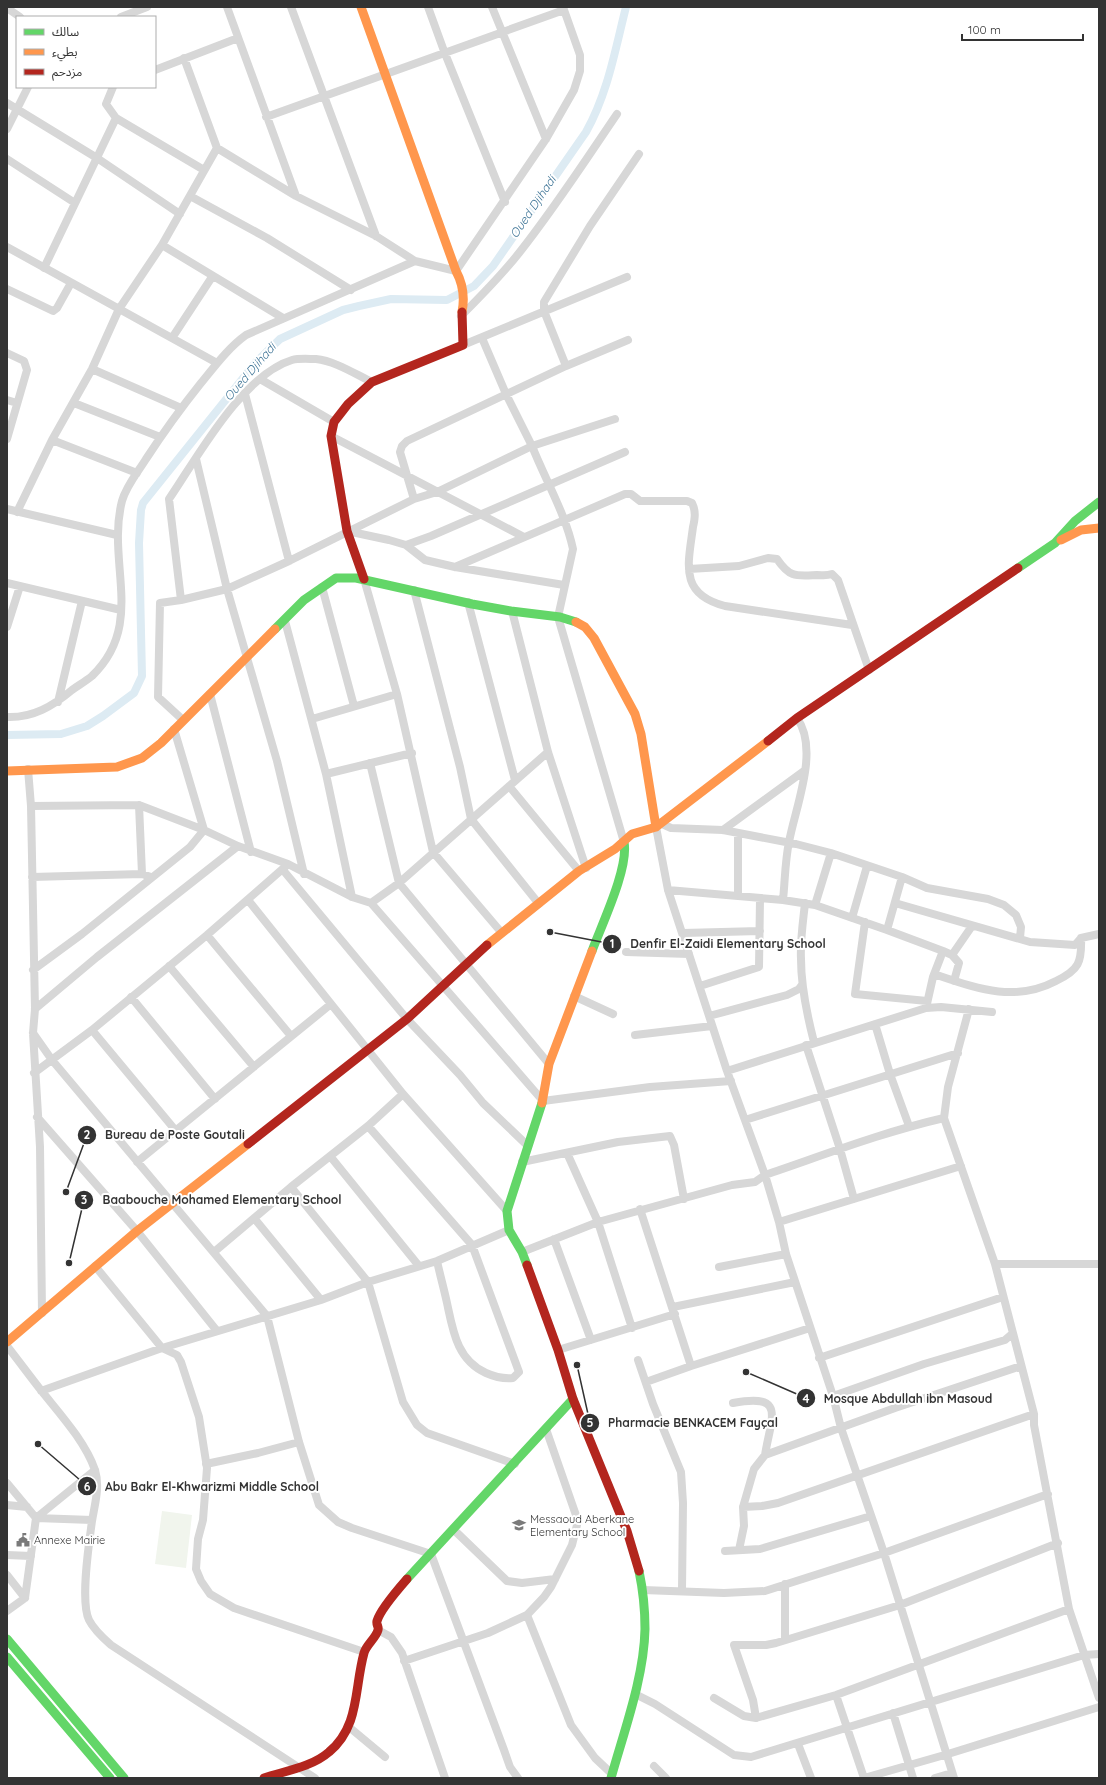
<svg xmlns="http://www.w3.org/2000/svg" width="1106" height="1785" font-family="Quicksand,'Noto Sans Arabic',sans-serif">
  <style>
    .green { fill: #f1f5ed }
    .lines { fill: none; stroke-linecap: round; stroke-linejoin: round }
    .canal { stroke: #ddebf3; stroke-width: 8 }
    .street { stroke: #d7d7d7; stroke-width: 8 }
    .fast { stroke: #63d668; stroke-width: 9 }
    .slow { stroke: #ff974d; stroke-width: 9 }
    .jam { stroke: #b3261e; stroke-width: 9 }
    .labels { text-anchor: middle; stroke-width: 4; stroke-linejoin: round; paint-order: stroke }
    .poi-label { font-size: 11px; fill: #333; stroke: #fff; text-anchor: start }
    .water-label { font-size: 12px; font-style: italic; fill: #3f7597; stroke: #fff }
    .leader { fill: none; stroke: #333; stroke-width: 1.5 }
    .callout-dot { fill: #333; stroke: #fff; stroke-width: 1.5 }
    .mark-label { font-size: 12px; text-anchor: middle; font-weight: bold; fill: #fff }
    .callout-label { font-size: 12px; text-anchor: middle; font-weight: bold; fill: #333; stroke: #fff; stroke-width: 4; stroke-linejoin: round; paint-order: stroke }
  </style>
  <rect width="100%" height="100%" fill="#fff"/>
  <!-- green -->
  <path class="green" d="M162,1511L192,1515L186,1568L155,1564Z"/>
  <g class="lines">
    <!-- canal -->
    <path class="canal" d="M7,735L61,734L87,726L103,716L134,693L142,676L139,543L141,510L143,503L256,362L280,339L343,310L359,306L391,299L447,300L474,286L493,266L586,132C608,93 615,50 626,7"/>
    <!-- street -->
    <path class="street" d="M227,7L296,196
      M291,7L376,236
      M428,7L444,51L505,202
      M492,7L546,139
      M7,8L20,17
      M121,17L147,7
      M184,58L217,148L296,196L376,236L415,261L456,271L546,139L574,90L580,71V55L563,7
      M155,70L238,38
      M113,87L106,104L116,118L204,170
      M7,103L97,158L180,214
      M266,117L564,10
      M7,129L28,87
      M7,159L75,203
      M190,196L267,238L351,290
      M162,245L283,318
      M7,247L217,363
      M44,268L116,118
      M7,289L53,311L57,308L71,283
      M461,316C481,296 501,276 519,253C554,209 585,161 617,114
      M172,338L212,277
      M482,338L506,394L532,446L615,419
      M463,345L627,277
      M7,353L24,361L27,370L7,439
      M566,366L544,311V302L590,226L639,154
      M92,369L181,408
      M260,379L334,422
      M372,382C355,374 335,361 316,359C309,359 299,358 292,360C242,375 197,458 169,499L181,600L227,589L289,561L414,499L437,492L532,446C545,479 566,515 573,549L558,617L624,842
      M245,394L289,561
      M7,400L17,403
      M74,403L160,437
      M331,436L524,537
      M52,440L137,473
      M196,459L227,589L277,761L304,874
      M414,499L400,452L402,446L407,441L566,366L628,340
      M7,509L117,535
      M17,512L52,440L92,369L119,309L162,245L217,148
      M347,531L389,540L406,545L425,560L455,567L564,585
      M406,545L431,536L625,452
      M455,567L625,494H631L640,501H687L692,503C696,511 695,518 693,527C688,565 679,594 725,606L852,625
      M689,569L739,566L768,558L777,559C790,578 796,576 817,575C823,575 826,576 832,574L838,580L869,670
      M364,579L397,694L433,852L501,932
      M7,583L121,610
      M322,587L354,706
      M414,590L460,767L471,819L539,904
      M181,600L160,603L158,697L183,720
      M468,602L515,780
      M512,611L548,752L586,868
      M285,621L326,774L352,897
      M7,627L20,586
      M210,694L251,852
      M58,702L82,601
      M7,717C33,718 53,706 72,690C79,685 86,681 92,676C146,624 106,563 122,501C126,486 138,472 146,459C163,433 181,408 201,383C215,366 228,348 246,335L415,261
      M312,719L397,694
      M370,763L399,883L549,1064
      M28,769L31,806L35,1009L33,1033L40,1147L42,1313
      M326,774L412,753
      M509,786L579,871
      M139,805L142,874
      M31,806L139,805L204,830L238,846
      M660,823L671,828L723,830L796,844L831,853L902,877L927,888L988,899L1004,905L1016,915L1021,927L1020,938
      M656,827L668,890L727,1071L765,1175L779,1222L786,1254L833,1396L841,1428L884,1553L954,1778
      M723,830L804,771
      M738,833V896
      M283,870L407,1019L460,1075L483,1103L528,1146
      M32,877L142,874L151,877
      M668,890L783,900L815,905L887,930L943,951L933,977L926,1008
      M248,900L403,1094L507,1211
      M783,900C785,881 785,861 789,842C795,808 820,750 797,718
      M371,903L543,1101L650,1087L731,1081
      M805,903C803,922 800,941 801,959C801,988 807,1015 814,1042
      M895,903L1030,942L1075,945L1081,938L1099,934
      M815,905L831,853
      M852,918L867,866
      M865,922L855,994L927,1001
      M887,930L902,877
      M683,933L760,931
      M207,935L291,1036
      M943,951L952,955L972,926
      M626,952L689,954
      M952,955L959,963L954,981
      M169,966L254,1067
      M33,970L82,934L190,847L204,830L174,729
      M934,974C976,988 1014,1003 1056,981C1079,970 1082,962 1081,938
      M700,986L759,967L760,899
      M574,996L613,1014
      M131,997L215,1099
      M35,1009L97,957L238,846L288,864L352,897L371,903L399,883L548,752
      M969,1009L948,1087L944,1118L995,1264L1034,1414V1425L1069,1609L1099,1698
      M709,1016L787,995L799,989L802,985
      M875,1024L890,1074L909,1126
      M92,1030L176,1131
      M33,1033L52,1060L267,1316L299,1442L319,1505L338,1522L352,1528L431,1554L504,1750L510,1767L518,1778
      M635,1035L712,1026
      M806,1045L840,1149L854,1199
      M727,1071L926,1008L941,1007L992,1012
      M34,1073L92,1030L207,935L286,866
      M37,1117L137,1231L217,1331
      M745,1120L958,1053
      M368,1126L472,1245L519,1372L513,1378C503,1379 495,1377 486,1373C457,1360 453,1331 447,1303C444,1289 440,1275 437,1261
      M567,1153L598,1222L632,1328
      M330,1156L419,1266
      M137,1162L331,1004
      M522,1162L618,1142L670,1136L674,1145L684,1199
      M291,1187L368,1282L403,1402L417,1425L427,1433L515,1464
      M640,1209L691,1366L646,1382
      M254,1218L321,1300
      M779,1222L961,1166
      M554,1239L591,1340
      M214,1252L291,1187L368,1126L403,1094
      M522,1252L598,1222L732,1185L755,1182L765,1175C824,1155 883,1132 944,1118
      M995,1264H1099
      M95,1266L162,1348L177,1355L181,1362L199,1417L207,1468L203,1520L198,1539L196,1569L201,1581L210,1594L234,1608L364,1652
      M719,1267L786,1254
      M673,1307L795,1282
      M7,1346C18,1360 29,1375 40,1389C59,1413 85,1441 95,1470C100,1487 95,1503 92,1521C89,1543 80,1602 89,1620C94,1630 103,1638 111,1645L315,1778
      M558,1350L675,1314
      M819,1358L1003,1297
      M638,1360L653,1404L681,1472L683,1503L682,1590
      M691,1366L810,1328
      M41,1391L162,1348L321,1300L368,1282L437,1261L509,1230
      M833,1396L924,1364L1005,1340L1012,1334
      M733,1403C787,1393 771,1417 765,1455
      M206,1464L258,1453L299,1442
      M7,1483L36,1518
      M7,1505L27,1507
      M743,1507L762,1506L778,1503L1034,1414
      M36,1518L92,1520
      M453,1529L507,1581L522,1583L555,1579
      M1058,1543L900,1605L776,1643L766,1645H734L753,1700L756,1718L836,1695L1069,1609
      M739,1550L744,1526L743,1507L754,1469L765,1455L895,1408L1021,1366
      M725,1551L760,1549L871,1516
      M7,1555L31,1556
      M7,1575L25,1598L7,1611
      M643,1590L724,1593L765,1591L884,1553L1048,1494
      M25,1598L36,1518L95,1470
      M527,1615L571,1725L595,1758L612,1774
      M378,1630L391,1637L402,1653L445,1778
      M785,1640V1584
      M404,1661L488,1633L527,1615L544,1597L551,1587L572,1545L578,1521L546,1429
      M635,1694L655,1704L734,1755L751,1757L1084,1655L1099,1654
      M836,1695L864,1778
      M714,1698L744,1716L756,1718
      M893,1713L913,1778
      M349,1727L385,1757
      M798,1744L811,1778
      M654,1766L666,1778
      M864,1778L948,1754L1099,1707
      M935,1778L952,1773"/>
    <!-- fast -->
    <path class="fast" d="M1018,568L1055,543L1075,521L1099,502
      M275,629L304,600L336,578H356L472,604L511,611L560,617L576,622
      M592,951C602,924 629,868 624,842
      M527,1265L522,1252L509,1230L507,1211L542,1103
      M407,1579L573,1399
      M7,1639L124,1778
      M7,1657L110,1778
      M611,1778C624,1731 644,1678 645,1629C645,1609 643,1590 639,1571"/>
    <!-- slow -->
    <path class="slow" d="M361,7L456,271C463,284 465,297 462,312
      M1061,540L1081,530L1099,528
      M576,622L585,627L594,638L635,714L641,734L656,827
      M7,771L117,767L142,758L161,743L275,629
      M487,945L579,871L615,849L632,834L656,827L768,741
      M542,1103L549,1064L592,951
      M7,1342L137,1231L248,1144"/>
    <!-- jam -->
    <path class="jam" d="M364,579L347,531L331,436L334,422L348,404L372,382L463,345L462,312
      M768,741L797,718L1018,568
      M248,1144L407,1019L487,945
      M527,1265L558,1350L573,1399L627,1531L639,1571
      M264,1778C285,1771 312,1767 329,1752C360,1726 354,1689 364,1653C366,1645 376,1638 378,1630C379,1627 376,1624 377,1621C380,1610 400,1587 407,1579"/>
  </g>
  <!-- icons -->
  <defs>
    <g id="school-bare" transform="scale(1.08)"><path d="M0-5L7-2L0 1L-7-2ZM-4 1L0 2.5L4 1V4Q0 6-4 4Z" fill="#7a7a7a" stroke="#fff" stroke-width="2.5" paint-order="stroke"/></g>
    <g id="civic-bare" transform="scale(1.08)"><path d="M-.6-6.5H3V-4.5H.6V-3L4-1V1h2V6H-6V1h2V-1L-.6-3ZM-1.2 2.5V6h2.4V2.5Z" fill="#7a7a7a" stroke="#fff" stroke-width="2.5" paint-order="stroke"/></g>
  </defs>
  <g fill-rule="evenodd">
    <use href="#school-bare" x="519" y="1525"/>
    <use href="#civic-bare" x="23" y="1540"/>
  </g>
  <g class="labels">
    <!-- poi labels -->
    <g class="poi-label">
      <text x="530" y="1523">Messaoud Aberkane<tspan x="530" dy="13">Elementary School</tspan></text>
      <text x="34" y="1544">Annexe Mairie</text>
    </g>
    <!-- water labels -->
    <g class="water-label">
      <text transform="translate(533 207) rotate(-56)" y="4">Oued Djihadi</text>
      <text transform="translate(250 372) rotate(-49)" y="4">Oued Djihadi</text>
    </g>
  </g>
  <!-- callouts -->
  <path class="leader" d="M550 932L612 944M66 1192L87 1135M69 1263L84 1200M746 1372L806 1398M577 1365L590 1423M38 1444L87 1486"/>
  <g class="callout-dot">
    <circle cx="550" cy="932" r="4"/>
    <circle cx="66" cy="1192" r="4"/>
    <circle cx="69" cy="1263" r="4"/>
    <circle cx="746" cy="1372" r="4"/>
    <circle cx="577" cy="1365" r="4"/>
    <circle cx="38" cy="1444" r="4"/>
    <circle cx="612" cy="944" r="10"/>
    <circle cx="87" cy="1135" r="10"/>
    <circle cx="84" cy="1200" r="10"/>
    <circle cx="806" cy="1398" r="10"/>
    <circle cx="590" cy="1423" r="10"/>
    <circle cx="87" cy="1486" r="10"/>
  </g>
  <g class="mark-label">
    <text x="612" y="948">1</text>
    <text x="87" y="1139">2</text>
    <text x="84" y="1204">3</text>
    <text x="806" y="1403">4</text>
    <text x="590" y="1427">5</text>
    <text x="87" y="1491">6</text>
  </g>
  <g class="callout-label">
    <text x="728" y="948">Denfir El-Zaidi Elementary School</text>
    <text x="175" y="1139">Bureau de Poste Goutali</text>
    <text x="222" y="1204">Baabouche Mohamed Elementary School</text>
    <text x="908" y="1403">Mosque Abdullah ibn Masoud</text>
    <text x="693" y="1427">Pharmacie BENKACEM Fayçal</text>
    <text x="212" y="1491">Abu Bakr El-Khwarizmi Middle School</text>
  </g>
  <!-- border -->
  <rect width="1106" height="1785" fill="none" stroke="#333333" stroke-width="16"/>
  <!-- legend -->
  <rect x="16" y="16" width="140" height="72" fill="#ffffff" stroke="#adadad"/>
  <rect x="24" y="29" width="20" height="6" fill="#63d668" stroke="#adadad"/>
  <text x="52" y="36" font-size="12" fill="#333333">سالك</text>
  <rect x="24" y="49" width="20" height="6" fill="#ff974d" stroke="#adadad"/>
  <text x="52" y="56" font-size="12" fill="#333333">بطيء</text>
  <rect x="24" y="69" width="20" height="6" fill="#b3261e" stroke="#adadad"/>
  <text x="52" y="76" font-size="12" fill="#333333">مزدحم</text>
  <!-- scale -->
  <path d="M962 34v6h121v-6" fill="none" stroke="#333333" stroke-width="2"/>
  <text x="968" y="34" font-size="12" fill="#333333" stroke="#ffffff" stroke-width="3" paint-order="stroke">100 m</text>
</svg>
